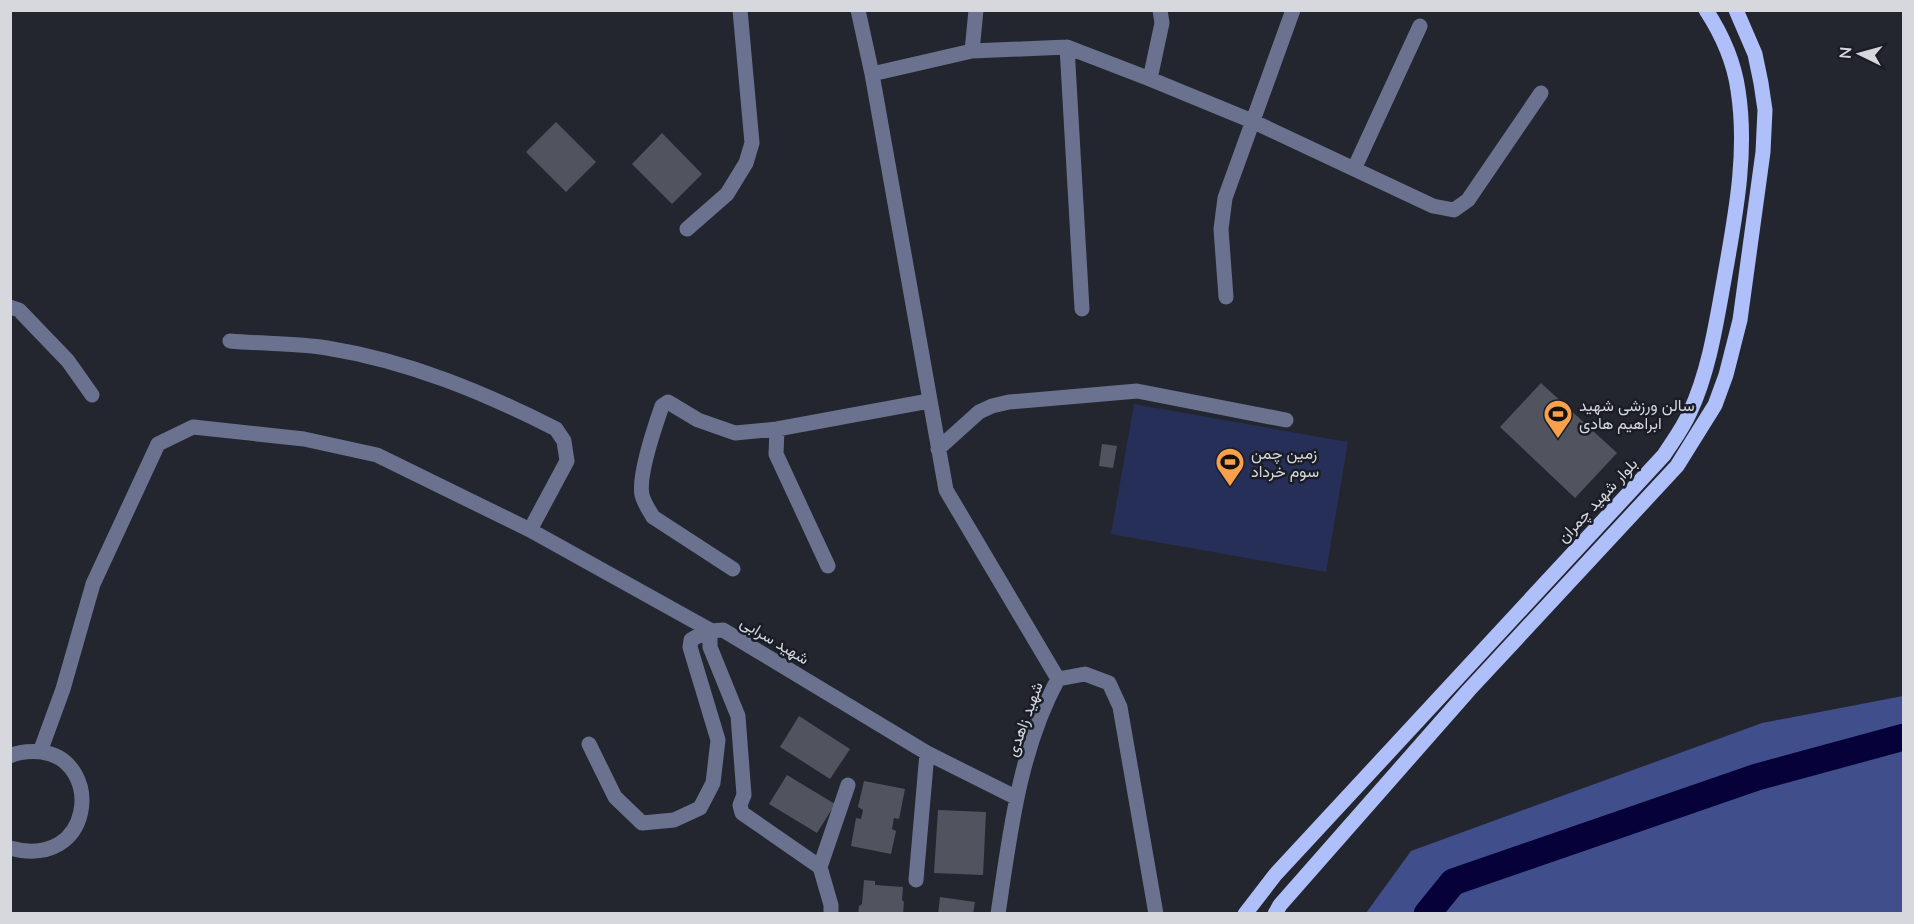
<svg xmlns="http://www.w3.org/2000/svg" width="1914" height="924" font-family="'Nunito Sans',Vazirmatn,sans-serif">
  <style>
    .green { fill: #262f57 }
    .forest { fill: #404e8b }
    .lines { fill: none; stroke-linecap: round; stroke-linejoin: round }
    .river { stroke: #060139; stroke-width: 27 }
    .building { fill: #51545f }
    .minor { stroke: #6a728f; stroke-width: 15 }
    .major { stroke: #aebffa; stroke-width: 15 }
    .labels { text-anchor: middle; stroke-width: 5; stroke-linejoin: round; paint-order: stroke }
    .poi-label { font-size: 16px; fill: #d6d8de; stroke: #1a1d25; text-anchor: start }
    .street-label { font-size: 16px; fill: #d6d8de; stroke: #1a1d25 }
  </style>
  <rect width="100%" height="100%" fill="#23262f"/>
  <!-- green -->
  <path class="green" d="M1134,404L1348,442L1326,572L1111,534Z"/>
  <!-- forest -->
  <path class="forest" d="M1903,696V913H1366L1411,851L1762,723Z"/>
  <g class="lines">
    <!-- river -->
    <path class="river" d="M1427,914L1453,882L1757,777L1904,737"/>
  </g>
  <!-- building -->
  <path class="building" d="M556,122L596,162L566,192L526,152Z
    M662,133L702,174L672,204L632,164Z
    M1541,383L1617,453L1575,498L1500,427Z
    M1102,444L1117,446L1113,468L1099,466Z
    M799,716L850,749L830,779L780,747Z
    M787,775L835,804L817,833L769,804Z
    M864,781L905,789L899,819L894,818L892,829L896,831L891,854L851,846L856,818L861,819L863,810L858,807Z
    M938,810L986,812L983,875L934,873Z
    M864,880L875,881V885L903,887L902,900L904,902L903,914H858L859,906L862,904Z
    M940,897L975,902L973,914H938Z"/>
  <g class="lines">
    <!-- minor -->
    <path class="minor" d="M858,10L872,74L946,490L1058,679
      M1067,47L1082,309
      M972,51L976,10
      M872,74L972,51L1067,47L1150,79L1252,121L1433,206L1454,210L1468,200L1541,93
      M1150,79L1162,23L1160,10
      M1354,169L1420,26
      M687,229L727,194L746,163L752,143L740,10
      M1226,297L1221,229L1225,198L1293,10
      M10,307L19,310L68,361L92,395
      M230,341C262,344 296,343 327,348C408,361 483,392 556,429L564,441L567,461L530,530
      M777,429L776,454L828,566
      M938,449L979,412L992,406L1009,402L1103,394L1137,391L1286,420
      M733,569L653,517C649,510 644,503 642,495C638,476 655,426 662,406L668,402L698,420L735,433L777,429L929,401
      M710,630V647L738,716L744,795L740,805L742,813L820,867L831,905V914
      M589,744L615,797L642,823L674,820L700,808L713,783L718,740L690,647L691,640C701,633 711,630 723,630L927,753L1015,797
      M40,752L63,689L93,584L158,444L193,427L304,439L377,455L530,530L710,630
      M10,756C21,751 31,751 42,752C104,761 94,871 10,848
      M820,867L848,785
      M916,880L927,753
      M998,914C1010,834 1019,751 1058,679L1085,674L1109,683L1120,707L1156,914"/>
    <!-- major -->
    <path class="major" d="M1245,914L1275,875L1664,455C1673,441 1683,428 1690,412C1709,371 1716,324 1724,280C1735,217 1748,154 1738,90C1734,62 1721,33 1706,10
      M1275,914L1280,905L1469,690L1677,466L1715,405L1726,375L1740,320L1763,152L1765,110L1761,83L1755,54L1736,10"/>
  </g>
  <!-- icons -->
  <defs>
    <g id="stadium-pin" transform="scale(1.5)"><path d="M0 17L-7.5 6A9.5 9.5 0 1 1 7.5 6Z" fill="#f8a04b" stroke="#1a1d25"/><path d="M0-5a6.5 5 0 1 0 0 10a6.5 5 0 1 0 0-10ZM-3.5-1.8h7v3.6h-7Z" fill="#111"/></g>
  </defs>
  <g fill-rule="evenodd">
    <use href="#stadium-pin" x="1558" y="414"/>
    <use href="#stadium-pin" x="1230" y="462"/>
  </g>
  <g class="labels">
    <!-- poi labels -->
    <g class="poi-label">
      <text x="1579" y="411">سالن ورزشی شهید<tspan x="1579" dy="18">ابراهیم هادی</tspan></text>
      <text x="1251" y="459">زمین چمن<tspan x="1251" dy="18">سوم خرداد</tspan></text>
    </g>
    <!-- street labels -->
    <g class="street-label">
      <text transform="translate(1597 500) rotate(-47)" y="6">بلوار شهید چمران</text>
      <text transform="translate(775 640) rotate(31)" y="6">شهید سرابی</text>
      <text transform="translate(1024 719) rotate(-70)" y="6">شهید زاهدی</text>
    </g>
  </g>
  <!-- border -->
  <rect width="1914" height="924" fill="none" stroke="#d6d8de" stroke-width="24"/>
  <!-- north arrow -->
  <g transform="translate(1860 54) rotate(275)" stroke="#1a1d25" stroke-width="4.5" paint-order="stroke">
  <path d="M0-4.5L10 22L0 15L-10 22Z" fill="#d6d8de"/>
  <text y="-9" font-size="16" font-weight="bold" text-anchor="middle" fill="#d6d8de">N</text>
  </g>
</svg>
